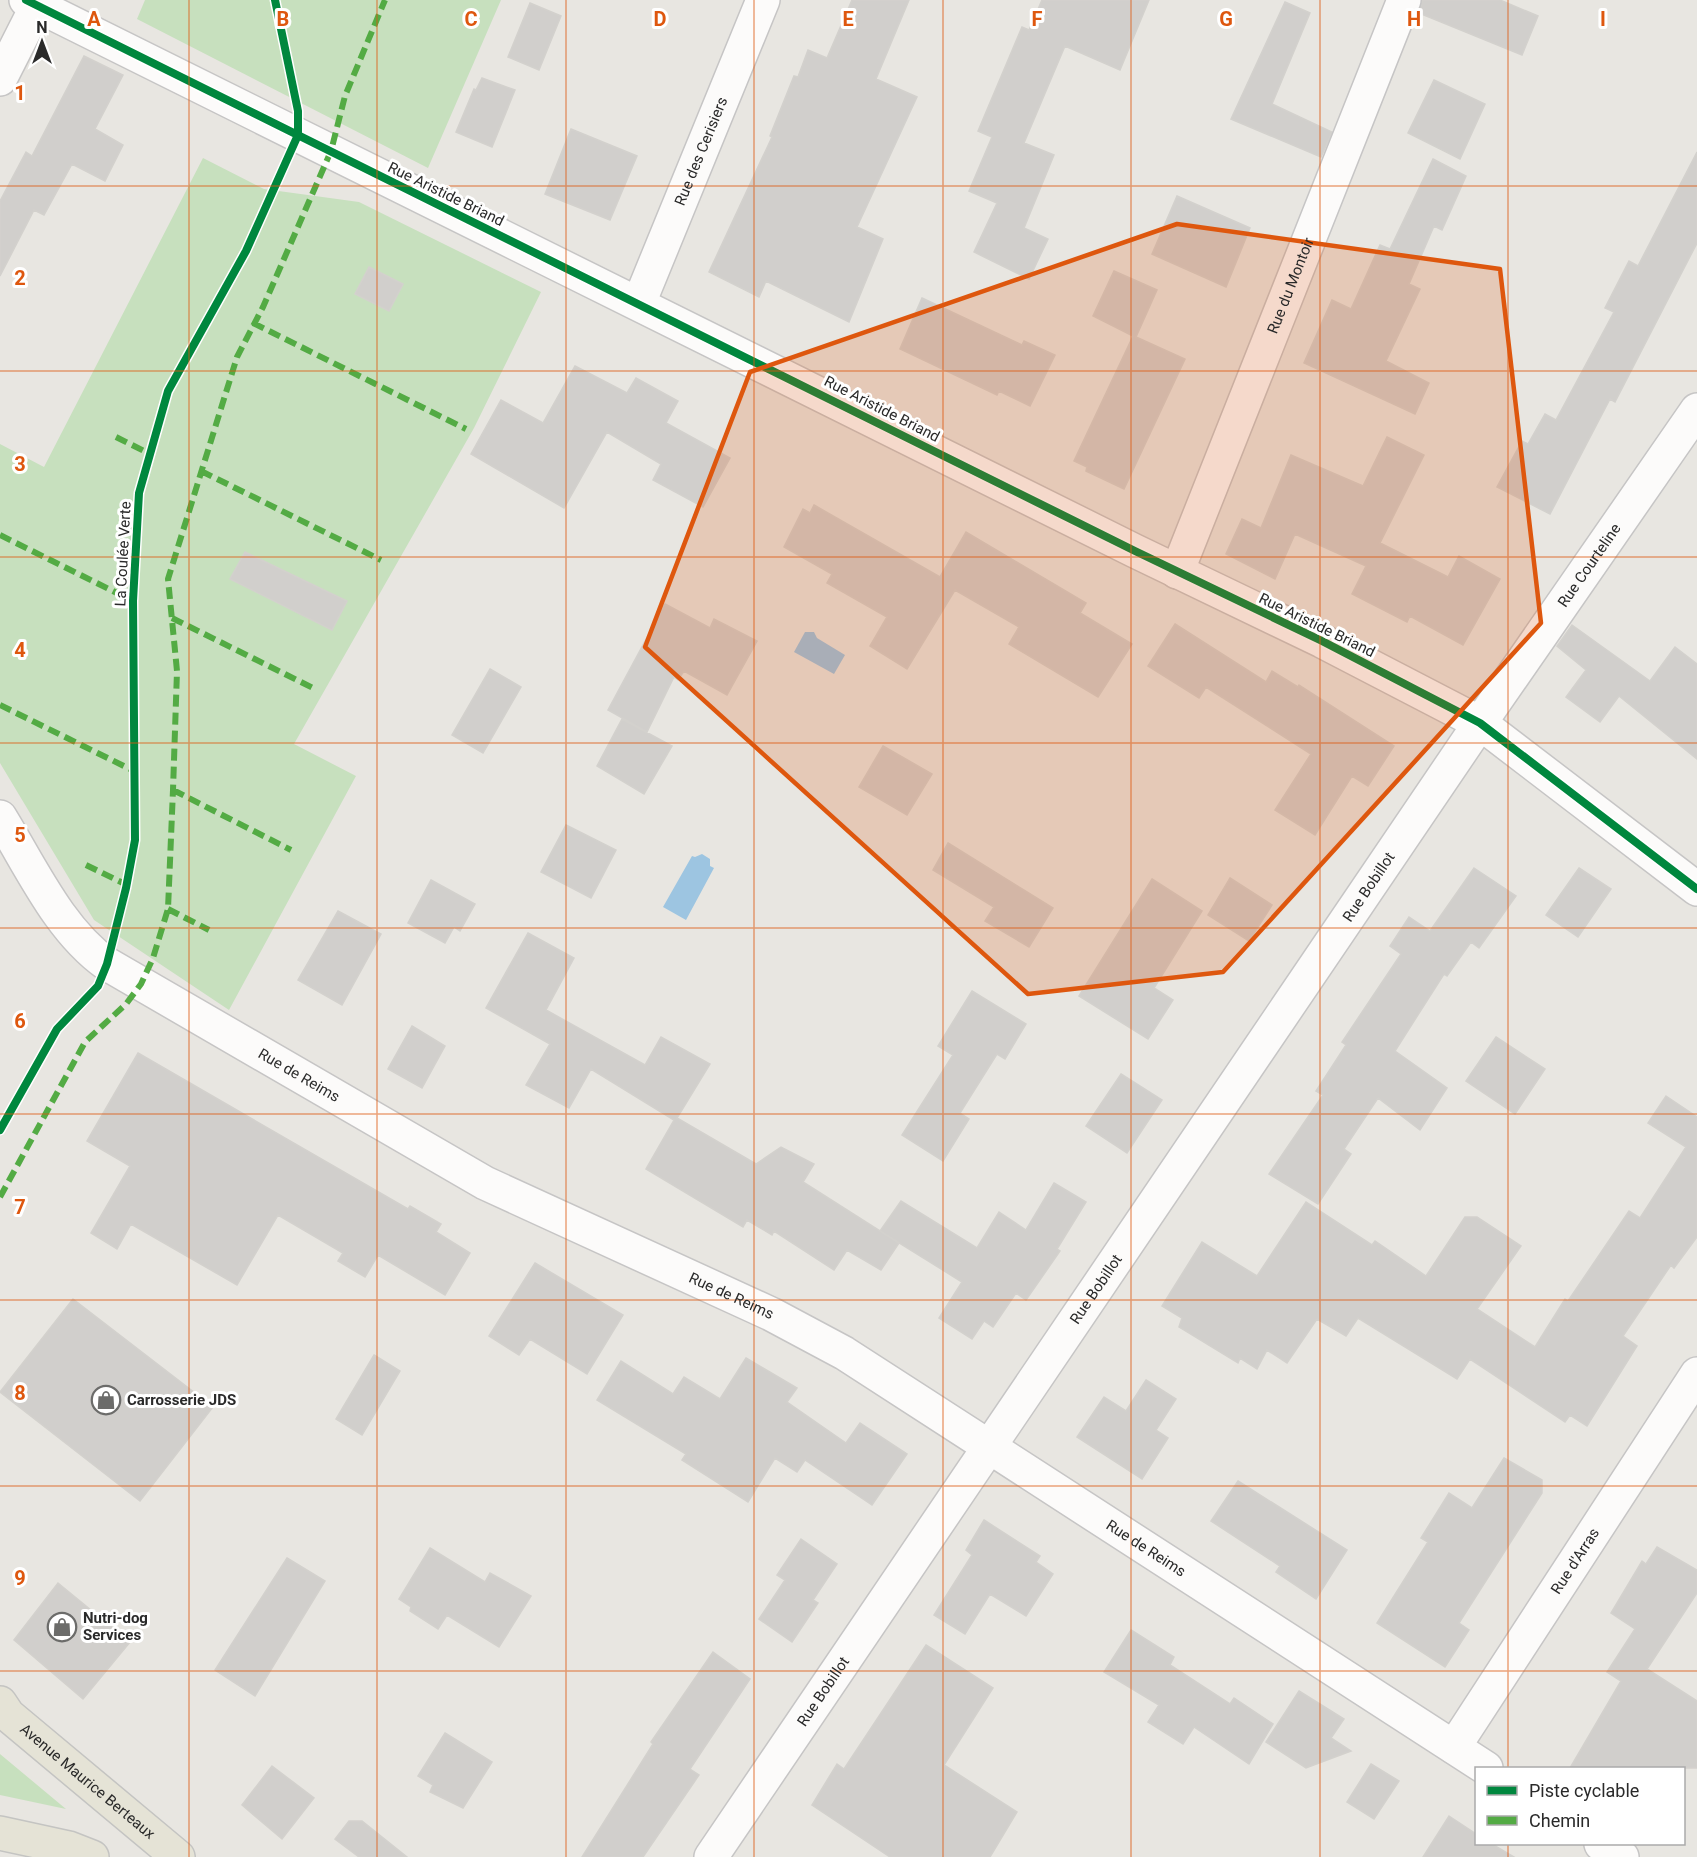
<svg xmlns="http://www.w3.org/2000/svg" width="1697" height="1857" font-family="Roboto,sans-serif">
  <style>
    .green { fill: #c7e0be }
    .water { fill: #9dc5e1 }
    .building { fill: #d1cfcc; stroke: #d3d1cd; stroke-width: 1.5 }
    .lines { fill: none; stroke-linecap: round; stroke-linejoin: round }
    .minor-casing { stroke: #c6c5c5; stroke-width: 36 }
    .primary-casing { stroke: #c4c4c2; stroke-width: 36 }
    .minor { stroke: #fcfbfa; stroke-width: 33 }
    .primary { stroke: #e5e3d6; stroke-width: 33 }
    .quiet { stroke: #53ab44; stroke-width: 6; stroke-dasharray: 12 6; stroke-linecap: butt }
    .cycleway-casing { stroke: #fff; stroke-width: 11 }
    .cycleway { stroke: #00873e; stroke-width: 8 }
    .marked { fill: #de570e; fill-opacity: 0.2; stroke: #de570e; stroke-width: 4.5; stroke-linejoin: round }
    .grid { fill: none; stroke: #de570e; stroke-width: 1.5; stroke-opacity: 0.55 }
    .labels { text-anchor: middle; stroke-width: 6; stroke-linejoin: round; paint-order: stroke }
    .street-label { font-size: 15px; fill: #2a2a2a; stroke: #fff }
    .poi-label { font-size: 15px; font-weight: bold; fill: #2a2a2a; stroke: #fff; text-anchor: start }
    .grid-label { font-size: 20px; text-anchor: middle; font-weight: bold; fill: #de570e; stroke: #fff; stroke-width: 6; stroke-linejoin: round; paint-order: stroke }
  </style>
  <rect width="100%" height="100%" fill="#e8e6e1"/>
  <!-- green -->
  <path class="green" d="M145,0H501L428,168L137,19Z
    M203,158L264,189L359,202L541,292L474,428L294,744L356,776L229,1010L94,920L0,763V444L44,467Z
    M0,1754L66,1809L0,1795Z"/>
  <!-- water -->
  <path class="water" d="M805,632H814L817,638L845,655L834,674L794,652Z
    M702,854L710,859V866L714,868L686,920L663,907L692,856L695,857Z"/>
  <!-- building -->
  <path class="building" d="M852,0H909L876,79L917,97L857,227L883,239L849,322L766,281L759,297L709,272L772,137L770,136L794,76L798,77L808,50L827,58Z
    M1042,0H1149L1120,70L1065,46L1024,143L1054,155L1024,228L1048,239L1029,279L974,252L997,203L969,191L992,137L978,131L1022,27L1029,30Z
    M1422,0H1500L1538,16L1522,55L1419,13Z
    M1285,2L1310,13L1272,104L1332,132L1321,157L1231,119Z
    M530,3L561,16L539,70L508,57Z
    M84,56L123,75L95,129L123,145L105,181L72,164L44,215L34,210L0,276V201L26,152L32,156Z
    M482,78L515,90L492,147L456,132L474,89L476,90Z
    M1434,80L1485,104L1460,159L1408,133Z
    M571,129L637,156L610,220L545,194Z
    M1697,152V243L1615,402L1610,399L1550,514L1497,487L1522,441L1528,444L1545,414L1556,420L1614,312L1605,308L1629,261L1638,266Z
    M1433,159L1466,176L1442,230L1434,226L1409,284L1420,289L1386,361L1429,383L1415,414L1304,363L1332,300L1351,309L1380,245L1390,249Z
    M1177,196L1250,228L1226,287L1152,254Z
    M369,267L403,284L389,311L355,294Z
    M1114,271L1157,290L1136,337L1185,359L1124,489L1086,471L1087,467L1074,461L1133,336L1093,316Z
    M922,298L1022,345L1024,341L1055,355L1030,406L999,391L997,395L900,349Z
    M575,366L627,393L636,378L678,401L666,423L730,458L703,507L653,480L661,464L607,432L564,508L471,454L501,400L543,423Z
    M1387,437L1424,455L1380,543L1448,577L1459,556L1500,579L1463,645L1410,616L1407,622L1352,594L1366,566L1295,534L1275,579L1226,554L1242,519L1261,528L1291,455L1363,486Z
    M814,505L940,577L966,532L1086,603L1080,613L1132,644L1098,697L1009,644L1019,627L955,590L907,669L870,646L887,617L827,583L832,574L784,547L803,509L810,513Z
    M245,552L347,601L332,630L230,579Z
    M665,604L710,628L714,619L757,641L727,695L684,671L678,680L674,677L647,732L608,710Z
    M1175,624L1266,682L1272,671L1298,687L1299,685L1394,746L1368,786L1352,776L1315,835L1275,810L1311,754L1206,687L1199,698L1148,666Z
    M1572,625L1650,681L1675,647L1697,664V759L1619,696L1600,722L1566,697L1586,670L1557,646Z
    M490,669L521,687L483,753L452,735Z
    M622,719L672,746L644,794L597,766Z
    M883,746L932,774L907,815L859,787Z
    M566,825L616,850L591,898L541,872Z
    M948,843L1053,908L1029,947L985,921L994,907L933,870Z
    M1474,868L1516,896L1479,948L1471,942L1447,976L1444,974L1395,1051L1447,1088L1420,1130L1378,1098L1344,1149L1351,1154L1318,1204L1269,1174L1323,1095L1316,1091L1346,1045L1342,1042L1401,954L1390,946L1409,917L1430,931Z
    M1579,868L1611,889L1578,937L1546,915Z
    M1230,878L1272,905L1249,941L1208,915Z
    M1152,879L1202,911L1154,988L1173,1000L1148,1039L1079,996Z
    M431,880L475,904L460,931L454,927L445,943L408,923Z
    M338,911L381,934L342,1005L298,980Z
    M528,933L574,958L546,1010L645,1065L661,1037L710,1064L677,1118L756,1164L781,1147L814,1164L803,1182L899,1243L881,1270L847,1250L834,1270L774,1231L772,1235L747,1220L743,1227L646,1169L674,1120L591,1069L569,1108L526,1085L550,1044L486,1008Z
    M972,991L1026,1024L1005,1059L997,1054L960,1113L969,1119L943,1161L902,1135L953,1055L938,1046Z
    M412,1026L445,1046L422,1088L388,1069Z
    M1496,1037L1545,1069L1515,1114L1466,1081Z
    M138,1053L408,1209L410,1206L441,1224L436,1232L470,1253L445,1295L378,1255L365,1277L338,1261L343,1253L278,1215L237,1285L131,1224L117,1249L91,1233L130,1166L87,1141Z
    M1121,1074L1162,1100L1127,1153L1086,1126Z
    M1666,1096L1697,1117V1237L1674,1268L1671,1265L1623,1336L1637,1346L1587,1426L1570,1415L1565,1422L1470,1359L1457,1379L1358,1318L1346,1336L1317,1319L1287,1363L1267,1350L1257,1369L1240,1358L1238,1363L1179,1327L1182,1318L1162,1306L1202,1242L1257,1276L1306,1202L1372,1245L1375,1241L1426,1276L1465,1217H1477L1521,1246L1477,1309L1535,1347L1565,1299L1568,1301L1629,1211L1640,1218L1686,1147L1648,1123Z
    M1054,1183L1086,1202L1057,1249L1060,1251L1026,1300L1016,1293L993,1327L984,1321L972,1339L939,1318L962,1282L880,1231L901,1201L977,1248L999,1212L1026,1230Z
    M535,1263L623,1315L587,1374L530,1339L519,1355L489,1336Z
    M73,1299L213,1407L140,1501L0,1392Z
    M374,1355L400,1371L362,1435L336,1419Z
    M746,1358L797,1388L787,1402L846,1443L860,1423L907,1454L872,1505L805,1460L797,1472L775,1458L748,1502L682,1460L686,1454L597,1400L621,1361L673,1394L684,1377L720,1399Z
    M1146,1380L1176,1399L1156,1430L1168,1438L1142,1479L1077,1437L1104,1397L1126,1411Z
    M1504,1458L1542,1480V1493L1459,1623L1469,1630L1445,1667L1377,1623L1428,1542L1421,1538L1449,1493L1472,1508Z
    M1238,1481L1347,1550L1316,1599L1276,1572L1280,1566L1211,1521Z
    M984,1520L1040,1556L1036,1562L1053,1574L1026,1616L990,1594L965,1634L934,1615L972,1555L966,1550Z
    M801,1539L837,1564L813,1600L818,1603L792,1642L759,1619L785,1580L777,1575Z
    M1657,1547L1697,1570V1593L1647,1669L1697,1701V1768H1570L1621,1681L1607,1672L1635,1629L1611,1613L1642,1561L1646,1564Z
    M430,1548L485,1582L490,1573L531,1596L499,1647L447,1615L438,1629L410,1611L411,1607L399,1599Z
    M287,1558L325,1581L255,1696L215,1670Z
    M58,1583L130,1642L83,1699L14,1640Z
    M1131,1630L1174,1657L1170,1665L1230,1704L1234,1698L1273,1724L1249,1764L1194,1727L1183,1744L1148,1722L1159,1705L1104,1672Z
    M926,1645L993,1688L944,1765L1017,1812L990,1857H890L812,1805L837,1764L844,1769Z
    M713,1652L750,1679L690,1769L699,1775L643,1857H582L653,1744L651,1742Z
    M1299,1691L1344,1719L1331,1738L1351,1751L1306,1768L1266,1742Z
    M445,1733L492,1762L463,1808L430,1792L433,1785L418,1776Z
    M1371,1764L1399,1781L1374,1819L1347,1802Z
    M272,1766L314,1798L282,1839L242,1805Z
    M1449,1816L1476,1834V1844H1492L1514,1857H1423Z
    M349,1821H362L407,1857H359L335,1839Z"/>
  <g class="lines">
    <!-- minor casing -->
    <g class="minor-casing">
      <g id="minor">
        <path d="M26,0L1135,551L1322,641L1480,723L1697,889"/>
        <path d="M0,79L40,0"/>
        <path id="s1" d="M639,303L763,0"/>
        <path id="s2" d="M1177,572L1404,0"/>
        <path id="s3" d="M0,817C31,867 59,930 107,964L485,1183L771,1314L844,1353L1486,1768"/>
        <path id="s4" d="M1454,1747L1697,1374"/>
        <path d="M1601,1844L1622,1857"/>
        <path id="s5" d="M711,1857L1480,723L1697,410"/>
      </g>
    </g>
    <!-- primary casing -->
    <g class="primary-casing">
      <g id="primary">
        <path id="s6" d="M0,1703L8,1715L178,1857"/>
        <path d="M0,1833L69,1848L92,1857"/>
      </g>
    </g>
    <!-- minor -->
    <use href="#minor" class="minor"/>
    <!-- primary -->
    <use href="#primary" class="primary"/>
    <!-- quiet -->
    <path class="quiet" d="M253,323L466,429
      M116,437L152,455
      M201,471L381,560
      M0,535L133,601
      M172,618L315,689
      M0,705L134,771
      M173,790L291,850
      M86,865L127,885
      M168,909L209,930
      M0,1197L85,1042L126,1004L141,984L153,958L168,909L173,790L177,671L168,579L237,357L263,307L331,151L345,96L385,0"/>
    <!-- cycleway casing -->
    <g class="cycleway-casing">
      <path id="cycleway" d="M26,0L1135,551L1322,641L1480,723L1697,889
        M0,1130L57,1029L98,986L107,964L126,888L135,840L133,601L139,493L168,391L246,251L298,135V111L275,0"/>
    </g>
    <!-- cycleway -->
    <use href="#cycleway" class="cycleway"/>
  </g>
  <!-- marked area -->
  <path class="marked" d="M1177,224L1500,269L1541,623L1223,972L1028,994L645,647L750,372Z"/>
  <!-- grid -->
  <path class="grid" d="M189,0V1857M377,0V1857M566,0V1857M754,0V1857M943,0V1857M1131,0V1857M1320,0V1857M1508,0V1768M0,186H1697M0,371H1697M0,557H1697M0,743H1697M0,928H1697M0,1114H1697M0,1300H1697M0,1486H1697M0,1671H1697M1508,1844V1857"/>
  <!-- icons -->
  <defs>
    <g id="shop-ring" transform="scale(1.5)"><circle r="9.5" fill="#fff" stroke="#6c6c6a" stroke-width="1.5"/><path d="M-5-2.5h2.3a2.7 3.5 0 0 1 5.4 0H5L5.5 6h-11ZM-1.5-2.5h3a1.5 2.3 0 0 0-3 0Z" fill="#6c6c6a"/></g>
  </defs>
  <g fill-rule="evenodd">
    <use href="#shop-ring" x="106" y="1400"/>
    <use href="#shop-ring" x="62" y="1627"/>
  </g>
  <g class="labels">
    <!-- street labels -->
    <g class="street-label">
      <text dy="5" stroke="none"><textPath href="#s1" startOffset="164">Rue des Cerisiers</textPath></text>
      <text transform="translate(446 194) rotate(26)" y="5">Rue Aristide Briand</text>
      <text dy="5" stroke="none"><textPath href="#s2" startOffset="308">Rue du Montoir</textPath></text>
      <text transform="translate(882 409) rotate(27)" y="5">Rue Aristide Briand</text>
      <text transform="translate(123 554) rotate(-87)" y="5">La Coulée Verte</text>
      <text dy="5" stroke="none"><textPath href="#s5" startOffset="1562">Rue Courteline</textPath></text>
      <text transform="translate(1317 625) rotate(26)" y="5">Rue Aristide Briand</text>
      <text dy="5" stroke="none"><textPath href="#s5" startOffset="1172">Rue Bobillot</textPath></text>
      <text dy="5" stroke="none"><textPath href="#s3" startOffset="405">Rue de Reims</textPath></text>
      <text dy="5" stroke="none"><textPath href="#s5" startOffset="686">Rue Bobillot</textPath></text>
      <text dy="5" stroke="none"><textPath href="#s3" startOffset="891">Rue de Reims</textPath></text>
      <text dy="5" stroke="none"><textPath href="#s3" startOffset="1377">Rue de Reims</textPath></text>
      <text dy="5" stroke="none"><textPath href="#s4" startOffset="222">Rue d'Arras</textPath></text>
      <text dy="5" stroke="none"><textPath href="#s5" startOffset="200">Rue Bobillot</textPath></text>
      <text dy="5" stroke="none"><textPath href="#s6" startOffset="118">Avenue Maurice Berteaux</textPath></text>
    </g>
    <!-- poi labels -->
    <g class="poi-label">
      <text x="127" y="1405">Carrosserie JDS</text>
      <text x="83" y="1623">Nutri-dog<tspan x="83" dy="17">Services</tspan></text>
    </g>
  </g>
  <g class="grid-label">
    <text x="94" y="26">A</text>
    <text x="283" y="26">B</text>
    <text x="471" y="26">C</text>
    <text x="660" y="26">D</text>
    <text x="848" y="26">E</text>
    <text x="1037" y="26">F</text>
    <text x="1226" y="26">G</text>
    <text x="1414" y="26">H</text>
    <text x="1603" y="26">I</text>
    <text x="20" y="100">1</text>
    <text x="20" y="285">2</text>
    <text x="20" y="471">3</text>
    <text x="20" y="657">4</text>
    <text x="20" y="842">5</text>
    <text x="20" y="1028">6</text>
    <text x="20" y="1214">7</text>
    <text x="20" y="1400">8</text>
    <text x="20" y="1585">9</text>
  </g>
  <!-- legend -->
  <rect x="1475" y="1767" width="210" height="78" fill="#ffffff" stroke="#aaaaaa" stroke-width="1.5"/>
  <rect x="1487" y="1786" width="30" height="9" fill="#00873e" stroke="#aaaaaa" stroke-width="1.5"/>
  <text x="1529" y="1797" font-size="18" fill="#2a2a2a">Piste cyclable</text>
  <rect x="1487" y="1816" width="30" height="9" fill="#53ab44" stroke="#aaaaaa" stroke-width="1.5"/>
  <text x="1529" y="1827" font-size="18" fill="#2a2a2a">Chemin</text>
  <!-- north arrow -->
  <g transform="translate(42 42)" stroke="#ffffff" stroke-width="4.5" paint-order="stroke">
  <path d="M0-4.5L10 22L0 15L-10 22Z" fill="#2a2a2a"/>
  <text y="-9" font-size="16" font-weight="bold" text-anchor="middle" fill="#2a2a2a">N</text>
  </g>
</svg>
